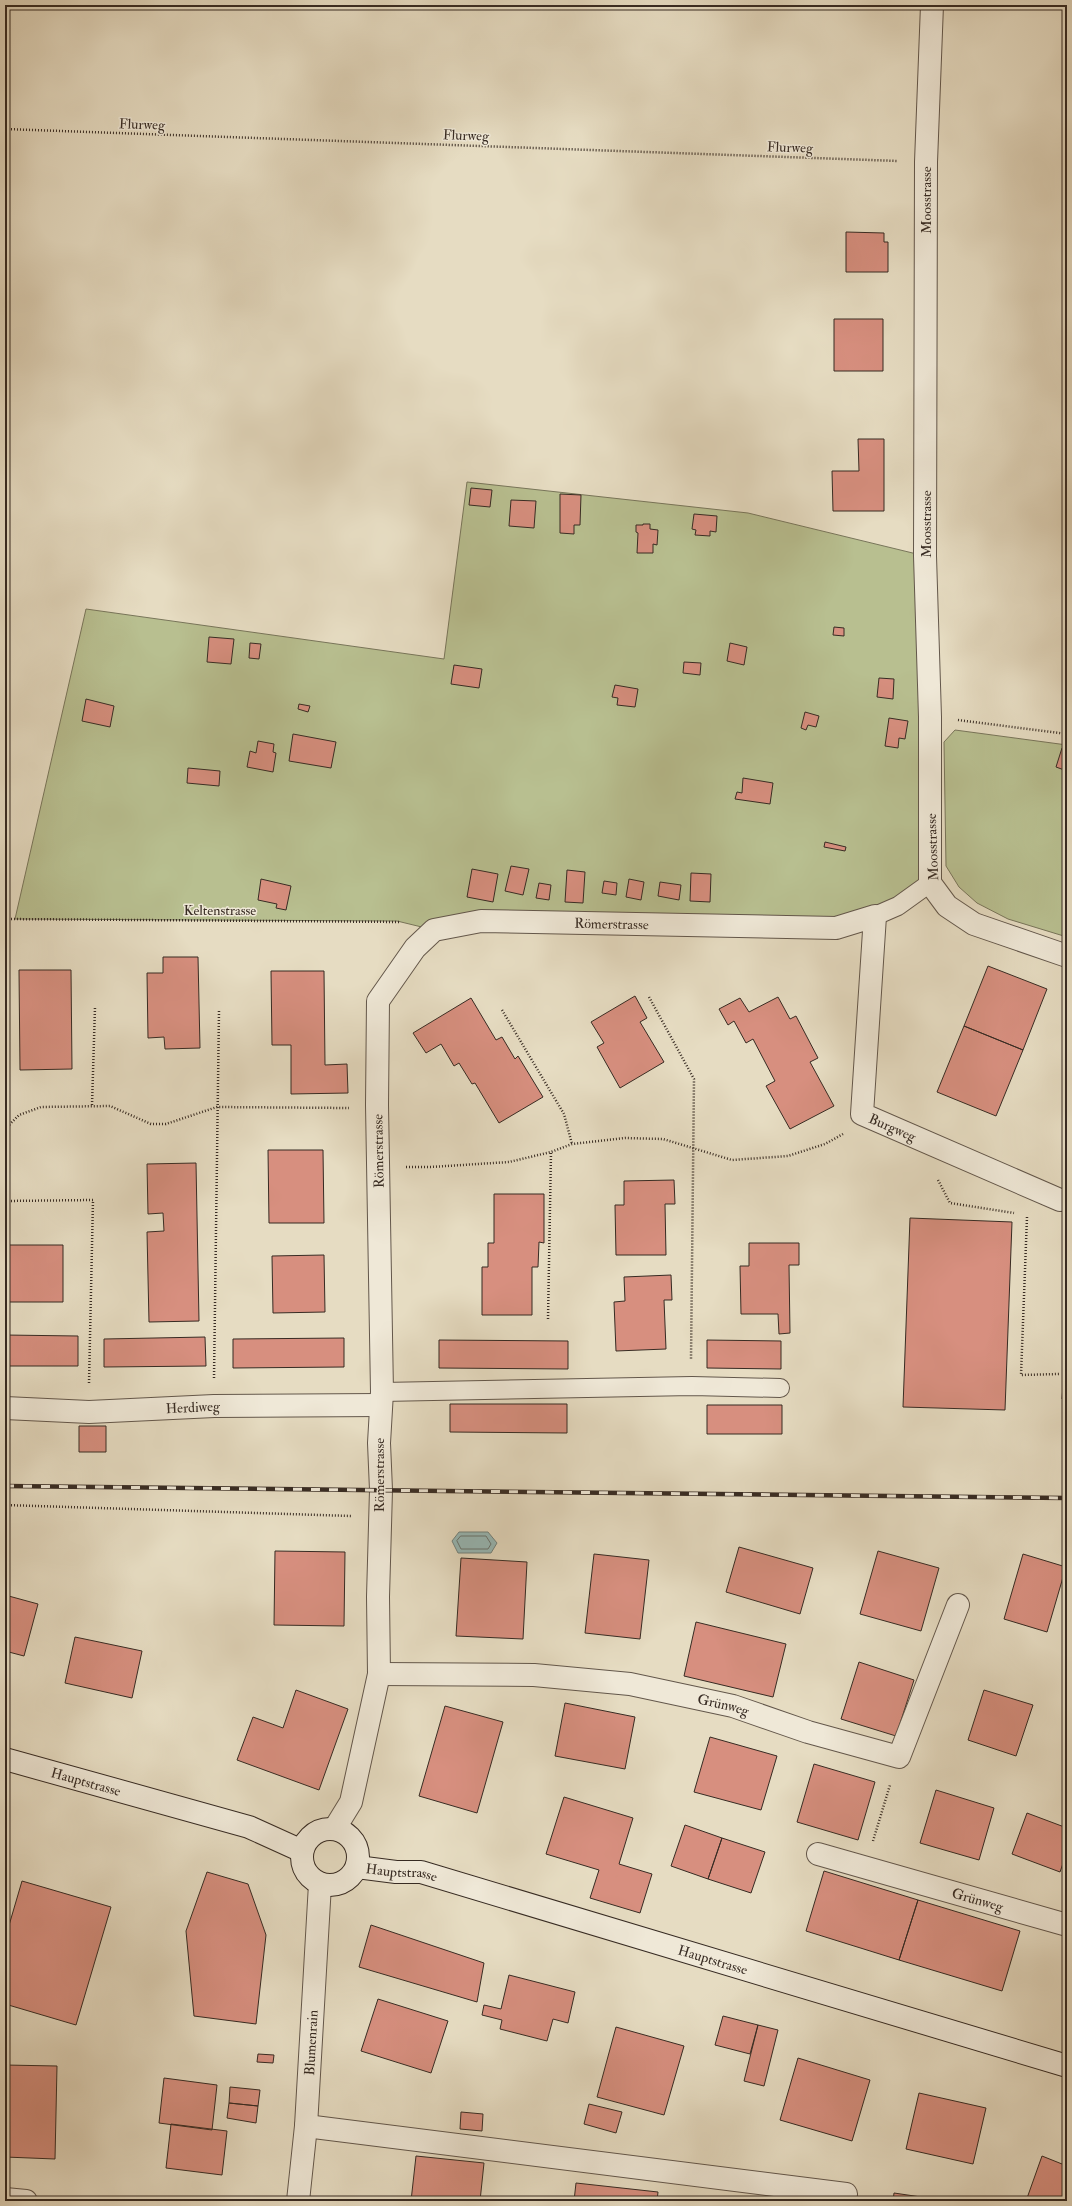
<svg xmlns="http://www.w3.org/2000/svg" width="1072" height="2206" font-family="'IM FELL Double Pica',serif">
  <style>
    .green { fill: #b8bf90; stroke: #78755a }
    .water { fill: #97bab9; stroke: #71817d }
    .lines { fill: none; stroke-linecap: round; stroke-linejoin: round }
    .shore { stroke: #67726e; stroke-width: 1 }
    .building { fill: #d78f7f; stroke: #372b23 }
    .lane-casing { stroke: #63574b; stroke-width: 20 }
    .street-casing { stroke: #63574b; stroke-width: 24 }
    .secondary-casing { stroke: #372b23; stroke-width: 24 }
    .path { stroke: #372b23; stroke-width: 2.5; stroke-dasharray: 1 2; stroke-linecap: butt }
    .lane { stroke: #efe8d7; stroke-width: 18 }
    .street { stroke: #efe8d7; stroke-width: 22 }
    .secondary { stroke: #efe8d7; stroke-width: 22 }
    .rail-casing { stroke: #372b23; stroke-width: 4.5 }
    .rail { stroke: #efe8d7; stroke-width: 3; stroke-dasharray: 9; stroke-linecap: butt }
    .labels { text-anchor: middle; stroke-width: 3; stroke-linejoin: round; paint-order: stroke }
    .street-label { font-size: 14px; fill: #372b23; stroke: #efe8d7 }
  </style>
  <rect width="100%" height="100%" fill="#e6dcc2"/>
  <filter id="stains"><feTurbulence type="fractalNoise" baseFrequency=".005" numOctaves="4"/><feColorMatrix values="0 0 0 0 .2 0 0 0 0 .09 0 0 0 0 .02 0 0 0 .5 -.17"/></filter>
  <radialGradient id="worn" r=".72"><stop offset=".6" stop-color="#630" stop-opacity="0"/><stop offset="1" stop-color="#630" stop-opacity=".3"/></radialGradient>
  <!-- green -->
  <path class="green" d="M467,482L748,513L925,556L930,883L875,916L434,930L397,921L15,919L86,609L444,659Z
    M955,730L1067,745V937L1008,919L977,903L959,887L946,866L944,742Z"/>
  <!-- water -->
  <path class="water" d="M459,1532H488L497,1543L491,1553H458L452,1541Z"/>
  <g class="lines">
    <!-- shore -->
    <path class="shore" d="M461,1536H486L491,1544L488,1549H461L457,1541Z"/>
  </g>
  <!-- building -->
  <path class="building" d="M846,232L884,233V242H888V272H846Z
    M834,319H883V371H834Z
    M858,439H884V511H833L832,471H859Z
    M471,488L492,490L490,507L469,505Z
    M560,494L581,495L580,525H574V534L560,533Z
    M511,500L536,501L534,528L509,526Z
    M694,514L717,516L716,532L710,531V536L695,535L696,530L692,529Z
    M643,524H650V529L658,530L657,545L653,544V553H637L638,533L636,532V525H643Z
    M834,627L844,628V636L833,635Z
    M209,637L234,639L231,664L207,662Z
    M250,643L261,644L259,659L249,658Z
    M730,643L747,647L744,665L727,661Z
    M684,662L701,663L700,675L683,673Z
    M454,665L482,669L479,688L451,684Z
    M879,678L894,679L893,699L877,697Z
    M615,685L638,689L635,707L617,705L618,698L612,697Z
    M86,699L114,706L110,727L82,721Z
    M299,704L310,706L308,712L298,709Z
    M805,712L819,716L816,727L808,725L806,730L801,728Z
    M889,718L908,721L905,739L899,738L898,748L885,746Z
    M293,734L336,742L331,768L289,761Z
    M258,741L274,744L273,752L276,753L273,772L247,767L250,751L256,753Z
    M1062,748L1067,750V771L1056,767Z
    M188,768L220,771L219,786L187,783Z
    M743,778L773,783L770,804L735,799L737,792L742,793Z
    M825,842L846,847L845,851L824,847Z
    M511,866L529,869L523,895L505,891Z
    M472,869L498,874L493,902L467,897Z
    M567,870L585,872L583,903L565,902Z
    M691,873L711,874L710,902L690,901Z
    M261,879L291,886L286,910L276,908L277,904L258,900Z
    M629,879L644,882L641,900L626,897Z
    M604,881L617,883L616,895L602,893Z
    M660,882L681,885L679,900L658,896Z
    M539,883L551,885L549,900L536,898Z
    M163,957H198L200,1048L165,1049L164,1037L148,1038L147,973H163Z
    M988,966L1047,989L1023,1050L964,1026Z
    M19,970H71L72,1069L20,1070Z
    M271,971H324L325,1065L347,1064L348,1093L291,1094V1045H272Z
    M635,996L647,1018L640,1022L664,1062L620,1088L597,1047L604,1043L591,1022Z
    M778,997L790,1019L796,1016L818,1058L810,1062L834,1106L790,1129L766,1086L775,1081L753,1039L746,1043L734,1021L728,1025L719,1009L740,998L749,1012Z
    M471,998L496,1040L502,1037L515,1059L518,1056L543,1097L499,1123L475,1083L472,1084L459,1063L454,1066L441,1044L426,1053L413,1033Z
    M964,1026L1023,1050L996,1116L937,1092Z
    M268,1150H323L324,1223H269Z
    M196,1163L199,1321L149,1322L147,1232L164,1231L163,1213L148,1214L147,1164Z
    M674,1180L675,1204H665L666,1255H616L615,1205H624V1181Z
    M494,1194H544V1243L539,1242L538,1267H532V1315H482V1267H488V1243H494Z
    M910,1218L1012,1222L1005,1410L903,1407Z
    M749,1243H799V1265H789L790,1333L779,1334L778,1314H741L740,1266H749Z
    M5,1245H63V1302H5Z
    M324,1255L325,1312L273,1313L272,1256Z
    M671,1275L672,1300H664L666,1349L616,1351L614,1302L625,1301L624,1277Z
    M5,1335L78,1336V1366H5Z
    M205,1337L206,1366L104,1367V1339Z
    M344,1338V1367L233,1368V1339Z
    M439,1340L568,1341V1369L439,1368Z
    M707,1340L781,1341V1369L707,1368Z
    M1066,1343H1067V1399H1062Z
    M450,1404H567V1433L450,1432Z
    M707,1405H782V1434H707Z
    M79,1426H106V1452H79Z
    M739,1547L813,1568L800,1614L726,1592Z
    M275,1551L345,1552L344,1626L274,1625Z
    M878,1551L939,1568L921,1631L860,1614Z
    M594,1554L649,1560L640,1639L585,1633Z
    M1023,1554L1066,1567L1047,1632L1004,1619Z
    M461,1558L527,1562L523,1639L456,1636Z
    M5,1595L38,1604L24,1656L5,1651Z
    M696,1622L786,1644L773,1697L684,1676Z
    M75,1637L142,1651L132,1698L65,1683Z
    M859,1662L914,1680L896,1736L841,1719Z
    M296,1690L348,1709L319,1790L237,1760L253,1717L283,1728Z
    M984,1690L1033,1705L1016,1756L968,1740Z
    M565,1703L635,1717L625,1769L555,1756Z
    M445,1706L503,1722L477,1813L419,1796Z
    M710,1737L777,1756L761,1810L694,1792Z
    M814,1764L875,1782L858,1840L797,1822Z
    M936,1790L994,1808L979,1860L920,1843Z
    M564,1797L633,1818L619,1864L652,1874L640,1913L590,1898L599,1870L546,1854Z
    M1027,1813L1067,1828V1852L1060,1872L1012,1854Z
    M685,1825L722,1838L708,1879L671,1866Z
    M722,1838L765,1852L751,1893L708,1879Z
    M824,1871L918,1900L899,1960L806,1931Z
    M207,1872L248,1884L266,1935L256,2024L194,2016L186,1931Z
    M22,1881L111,1907L76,2025L5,2004V1939Z
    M918,1900L1020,1931L1002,1991L899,1960Z
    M371,1925L484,1963L477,2002L359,1967Z
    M509,1975L575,1992L568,2023L553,2019L547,2041L500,2029L502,2020L482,2015L484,2005L501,2009Z
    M378,1999L448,2021L431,2073L361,2051Z
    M723,2016L758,2025L750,2054L715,2045Z
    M758,2025L778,2030L764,2086L744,2081Z
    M616,2027L684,2046L664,2115L597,2097Z
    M258,2054L274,2055L273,2063L257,2062Z
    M798,2058L870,2080L852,2141L780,2120Z
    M5,2065L57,2066L55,2159L5,2157Z
    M164,2078L217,2085L212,2130L159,2123Z
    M230,2087L260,2090L258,2106L229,2103Z
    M919,2093L986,2108L973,2164L906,2149Z
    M229,2103L258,2106L256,2123L227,2118Z
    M589,2104L622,2112L616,2133L584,2124Z
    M461,2112L483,2114L482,2131L460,2129Z
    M171,2124L227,2131L222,2175L166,2168Z
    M416,2156L484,2163L480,2201H411Z
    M1042,2156L1067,2166V2201H1026Z
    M576,2183L658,2192L657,2201H574Z
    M894,2193L948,2201H893Z
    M751,2197L779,2201H751Z"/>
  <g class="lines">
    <!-- lane casing -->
    <g class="lane-casing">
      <path id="lane" d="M875,916L898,906L930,883
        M382,1392L692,1386L780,1388"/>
    </g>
    <!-- street casing -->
    <g class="street-casing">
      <g id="street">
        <path d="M932,5L926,162L925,556L930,717V883L947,906L974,924L1067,956"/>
        <path id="s1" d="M5,1408L89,1412L214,1406L380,1405"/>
        <path id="s2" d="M379,1674L534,1675L630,1684L733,1706L808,1732L899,1757L958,1605"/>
        <path id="s3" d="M335,1828L351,1802L379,1674L378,1597L381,1490L379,1443L382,1392L377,1105L378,1001L415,948L434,930L481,921L836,928L875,916L862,1114L1060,1200"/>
        <path id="s4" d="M818,1854L1067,1925"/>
        <path d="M306,2126L846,2194"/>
        <path d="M5,2199L26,2201"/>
        <path id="s5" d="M298,2201L306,2126L320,1884"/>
      </g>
    </g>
    <!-- secondary casing -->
    <g class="secondary-casing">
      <g id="secondary">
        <path id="s6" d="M5,1759L249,1827L302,1851"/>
        <circle cx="330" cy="1857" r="28"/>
        <path id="s7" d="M357,1867L396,1872H421L1067,2066"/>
      </g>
    </g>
    <!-- path -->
    <path class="path" d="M5,129L898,161
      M958,720L1067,734
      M5,919L401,922
      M649,997L694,1079L691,1359
      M502,1010L564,1114L572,1144
      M92,1105L95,1007
      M5,1129L19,1115L41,1107L110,1106L151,1124H166L217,1107L349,1108
      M406,1167H431L509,1162L551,1152L572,1144L625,1138L663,1139L732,1160L788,1156L825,1144L843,1134
      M938,1180L950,1203L1014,1213
      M5,1201L93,1200L89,1383
      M1027,1217L1021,1375L1059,1374
      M548,1319L551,1152
      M214,1378L219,1010
      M5,1505L351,1516
      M873,1841L890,1785"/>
    <!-- lane -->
    <use href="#lane" class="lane"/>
    <!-- street -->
    <use href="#street" class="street"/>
    <!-- secondary -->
    <use href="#secondary" class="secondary"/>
    <!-- rail casing -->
    <g class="rail-casing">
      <path id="rail" d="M5,1486L1067,1498"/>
    </g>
    <!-- rail -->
    <use href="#rail" class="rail"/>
  </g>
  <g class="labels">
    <!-- street labels -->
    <g class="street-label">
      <text transform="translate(142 124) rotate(2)" y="5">Flurweg</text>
      <text transform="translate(466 135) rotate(2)" y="5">Flurweg</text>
      <text transform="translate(790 147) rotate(2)" y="5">Flurweg</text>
      <text transform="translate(926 200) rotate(-90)" y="5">Moosstrasse</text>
      <text transform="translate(926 524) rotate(-90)" y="5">Moosstrasse</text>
      <text transform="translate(932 847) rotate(-92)" y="5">Moosstrasse</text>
      <text x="220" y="915">Keltenstrasse</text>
      <text dy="5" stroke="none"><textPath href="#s3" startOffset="1104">Römerstrasse</textPath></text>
      <text dy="5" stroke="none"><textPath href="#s3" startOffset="1601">Burgweg</textPath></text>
      <text transform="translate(378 1151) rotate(-91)" y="5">Römerstrasse</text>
      <text dy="5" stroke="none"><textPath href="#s1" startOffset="188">Herdiweg</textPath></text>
      <text transform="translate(379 1475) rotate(-90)" y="5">Römerstrasse</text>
      <text dy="5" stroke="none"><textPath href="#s2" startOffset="347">Grünweg</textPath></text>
      <text dy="5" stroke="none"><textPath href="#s6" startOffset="84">Hauptstrasse</textPath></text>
      <text dy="5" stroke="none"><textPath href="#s7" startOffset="45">Hauptstrasse</textPath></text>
      <text dy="5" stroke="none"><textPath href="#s4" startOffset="166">Grünweg</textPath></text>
      <text dy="5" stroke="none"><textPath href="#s7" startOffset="369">Hauptstrasse</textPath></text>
      <text dy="5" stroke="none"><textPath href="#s5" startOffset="159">Blumenrain</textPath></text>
    </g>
  </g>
  <!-- margin -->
  <rect width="1072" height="2206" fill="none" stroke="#e6dcc2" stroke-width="20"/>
  <rect x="6" y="6" width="1060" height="2194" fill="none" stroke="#372b23" stroke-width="2"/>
  <rect x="10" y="10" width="1052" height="2186" fill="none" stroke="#372b23"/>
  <rect width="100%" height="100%" filter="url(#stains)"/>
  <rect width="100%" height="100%" fill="url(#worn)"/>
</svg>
